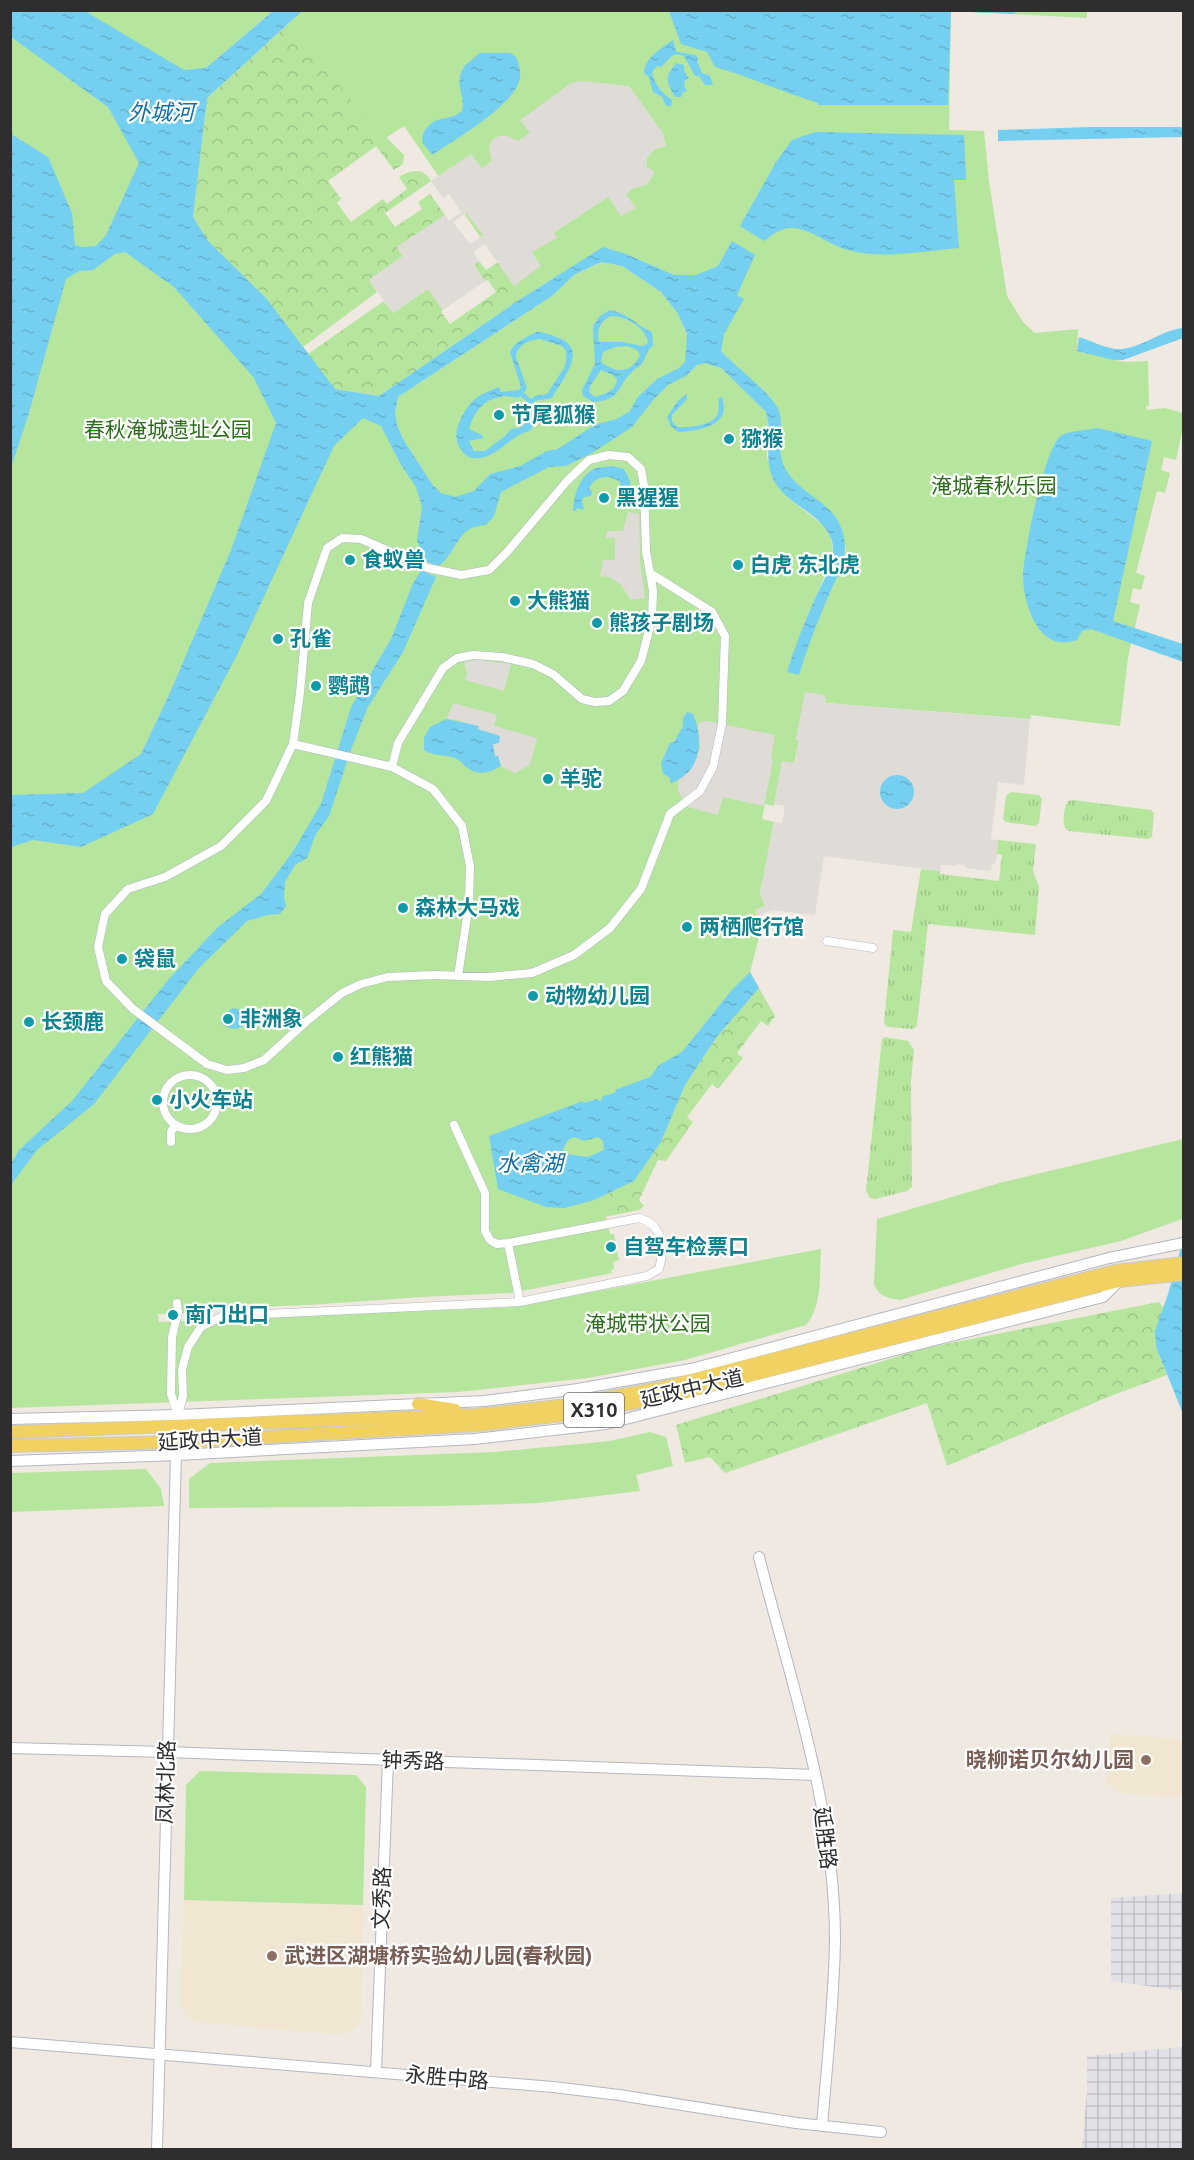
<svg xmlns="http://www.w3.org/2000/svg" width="1194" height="2160" font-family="Ubuntu,'Noto Sans SC',sans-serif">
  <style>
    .industrial { fill: url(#industrial-grid) }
    .education { fill: #f0e6d1 }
    .grass { fill: url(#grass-tufts) }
    .forest { fill: url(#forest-crowns) }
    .park { fill: #b6e59e }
    .plaza { fill: #dfdcd8; fill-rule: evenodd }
    .water { fill: url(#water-ripples); fill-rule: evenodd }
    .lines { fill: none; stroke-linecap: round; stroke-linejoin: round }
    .street-casing { stroke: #b4b7c1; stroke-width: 9 }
    .secondary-casing { stroke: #b4b7c1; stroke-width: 12 }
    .primary-casing { stroke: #c9c9c9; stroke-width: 14 }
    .street { stroke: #fff; stroke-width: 8 }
    .secondary { stroke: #fff; stroke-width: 10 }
    .primary { stroke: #f2d163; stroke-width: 12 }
    .culture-dot { fill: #0f9aa8; stroke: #fff; stroke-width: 2 }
    .education-dot { fill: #8d6e63; stroke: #fff; stroke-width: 2 }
    .labels { text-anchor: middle; stroke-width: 4.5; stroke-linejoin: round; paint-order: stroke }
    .shield { fill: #fff; stroke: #6d6d6d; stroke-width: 1.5 }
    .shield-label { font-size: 20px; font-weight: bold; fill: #2e2e2e }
    .culture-label { font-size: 21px; font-weight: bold; fill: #0d838f; stroke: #fff; text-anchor: start }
    .park-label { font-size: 21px; fill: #2c6e1b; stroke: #fff }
    .street-label { font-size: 21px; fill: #2e2e2e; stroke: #fff }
    .education-label { font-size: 21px; font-weight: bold; fill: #785e54; stroke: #fff; text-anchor: end }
    .water-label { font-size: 22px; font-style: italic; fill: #0d6fa3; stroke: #fff }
  </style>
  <defs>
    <pattern id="industrial-grid" width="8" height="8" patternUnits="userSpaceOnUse" patternTransform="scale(1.5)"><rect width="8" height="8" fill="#e3e1e8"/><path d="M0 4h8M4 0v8" fill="none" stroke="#c3c1c7"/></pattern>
    <pattern id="grass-tufts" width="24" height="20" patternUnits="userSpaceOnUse" patternTransform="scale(1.5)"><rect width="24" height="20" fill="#b6e59e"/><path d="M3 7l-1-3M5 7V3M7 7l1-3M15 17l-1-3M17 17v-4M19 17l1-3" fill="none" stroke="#9dc588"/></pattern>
    <pattern id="forest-crowns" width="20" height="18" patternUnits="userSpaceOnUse" patternTransform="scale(1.5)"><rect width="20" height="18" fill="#b6e59e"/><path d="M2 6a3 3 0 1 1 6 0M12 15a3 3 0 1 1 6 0" fill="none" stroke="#9dc588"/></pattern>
    <pattern id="water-ripples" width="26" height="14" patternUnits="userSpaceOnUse" patternTransform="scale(1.5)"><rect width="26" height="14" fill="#75cff0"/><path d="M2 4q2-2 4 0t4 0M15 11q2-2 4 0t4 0" fill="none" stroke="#66b2ce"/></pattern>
  </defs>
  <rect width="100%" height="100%" fill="#efe9e1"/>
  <!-- industrial -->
  <path class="industrial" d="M1183,1893V1991L1111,1981V1898Z
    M1183,2047V2149H1082L1087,2093V2056Z"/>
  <!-- education -->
  <path class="education" d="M1110,1734L1183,1739V1797L1118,1793L1106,1782Z
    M184,1900L363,1905L361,2023L346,2035L193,2022L180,2006Z"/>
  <!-- grass -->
  <path class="grass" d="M1011,792L1039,795L1042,799L1039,823L1035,826L1006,822L1003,819L1006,796Z
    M1073,800L1151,810L1154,813L1152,837L1148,839L1069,831L1065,828C1062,820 1064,808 1068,801Z
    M998,840L1036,844L1033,871L1039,887L1035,935L928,924L917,1025L914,1029L887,1027L884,1023L893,930L911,932L921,869L940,871V874L999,881L1002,855L997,854Z
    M885,1037L908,1041L914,1050L911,1082L912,1187L907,1191L875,1199L870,1198L866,1191L882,1039Z"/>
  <!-- forest -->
  <path class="forest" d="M302,11L378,129L404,155L403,164L394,170L376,146L328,181L341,199L337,203L351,222L383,199L387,204L407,189L399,177C411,170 423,167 431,181L385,213L395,227L422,209L418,202L430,194L445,215L397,247L403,256L369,280L377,292L303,347L266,298L208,241L193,217L207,98Z
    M479,261L486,270L498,262L522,298L379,396L335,389L308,354L384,301L393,313L428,289L443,310L441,312L450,324L496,292L488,280L485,281L474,265Z
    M759,988L775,1016L768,1026L761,1021L737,1053L743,1058L718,1089L712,1084L687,1117L693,1122L666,1161L658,1160L639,1200L644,1206L639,1210L501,1238L594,1200L634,1181L661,1142L685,1085L716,1038Z
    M1159,1302L1164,1309C1151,1340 1155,1345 1167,1375L1108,1397L947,1466L927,1403L725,1473L710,1457L685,1463L676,1425L925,1348Z"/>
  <!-- park -->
  <path class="park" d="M302,10L1087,11V18L951,11L949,130L984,131L989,181L1007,296L1023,322L1035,333L1078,329L1077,351L1125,362L1148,361L1149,406H1146L1147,410L1165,408L1183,413V427L1176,460L1164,457L1161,470L1170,473L1165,493L1157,491L1136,573L1145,576L1141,590L1133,588L1130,602L1140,605L1128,658L1120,726L1031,715L1030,719L825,703L796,739L799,740L794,764L782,762L774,806L765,804L762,819L774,822L760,894L765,906L755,910L762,926L750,972L759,988L716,1038L685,1085L661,1142L634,1181L599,1197L603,1213H605L610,1234H614L619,1260L613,1262L614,1269L611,1270L612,1273L512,1293L421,1297L309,1305L200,1309L193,1313L158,1314L159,1322L513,1307L821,1249C819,1275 823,1305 806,1325L685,1360L588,1378L458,1392L11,1408L10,11H273L206,68L207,98L193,217L208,241L266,298L335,389L370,396L398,397L552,296L574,275L601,262L622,266L661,292L678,314L687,335L711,364L721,368L766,412L768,419L767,458L788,498L823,525L831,538L833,550L830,564L805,622L787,672L799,674L808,642L844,558L846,548L830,511L800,487L790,477L783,466L780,455V415L721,351L674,275L626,254L555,277L522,298L404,126L381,141L291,21Z
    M1183,1139L1182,1219L1121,1241L1021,1264L900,1300C888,1298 880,1297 874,1285L877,1219L1003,1182Z
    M650,1432L666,1437L673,1466L636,1475L640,1491L539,1503L440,1506L189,1508V1479L210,1463L495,1452L610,1441Z
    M146,1469L161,1489L164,1506L11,1512V1473Z
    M200,1771L356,1775L366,1787L363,1905L184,1900L186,1785Z"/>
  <!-- plaza -->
  <path class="plaza" d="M582,81L629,86L663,133L666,146L655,149L647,158V167L655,172L647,185L634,188L626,194L636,208L621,216L608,197L554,233L557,238L532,252L541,266L514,286L485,244L473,252L479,261L474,265L485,281L443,310L428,289L393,313L369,280L403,256L397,247L445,215L449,221L461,212L449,194L443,198L431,181L471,154L482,168L492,161L489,148L492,140L499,136H508L518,141L523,138L530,133L520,120L571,83ZM466,213L483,235L470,244L453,222Z
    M628,512L639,514L640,561L645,598L631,600L621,585L609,577L600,576L603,560H615V538H606L607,531H623Z
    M477,660L511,664L504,691L465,680L467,673L464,662Z
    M805,692L825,695L826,703L1030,719L1024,785L998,782L991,839L998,840L997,854L995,864H992L991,871L965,868V865L956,864V866L941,865L940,871L824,856L815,915L772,910L758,916L755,910L765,906L760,894L774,822L782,823L785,806L774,804L782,761L795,763L799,740L796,739Z
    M453,703L497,715L494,726L537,738L530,765L515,773L501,766L498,756L495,757L493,744L478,729L458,720L447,719Z
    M707,721L775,735L771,759L773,760L764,806L723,797L718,815L688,807L678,791V786L679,780L690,770L700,748L698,725L700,722Z"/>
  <!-- water -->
  <path class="water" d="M11,10L85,11L184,70L206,68L273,11H302L207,98L193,217L208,241L266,298L335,389L379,396L522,298L603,247L626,254L674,275H696L718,266L732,241L755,255L737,295L744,299L724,334L721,351C734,366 776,396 780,414C783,432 776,452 785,468C797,491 824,499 837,519C842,528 846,540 845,550C844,566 834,583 828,597C817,623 807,648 799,675L787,672C794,649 803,626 813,603C820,587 831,570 833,552C834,543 830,534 824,527C811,510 788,503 776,484C761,460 774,436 766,412L721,368L705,363L697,365L686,376L668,385L654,399L632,427L592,453L566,466L549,467L501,492L494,516L486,525C456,526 459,550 439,566L424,561L425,552L419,546L417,540L422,507L416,487L401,465L381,426L363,418L334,446L236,657L153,814L81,847L33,840L11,847V795L83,793L141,754L169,695L231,550L276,423L254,378L174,287L125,252L115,254L93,270L79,271L66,279L29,413L11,468V134L48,157L72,213L75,245L82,247L96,246L106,235L139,163L108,107L11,37ZM601,262L622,266L661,292L678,314L687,334L685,362L679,368L657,379L637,398L630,411L617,419L594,425L558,449L547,451L520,466L490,474L474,491L455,497L441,493L432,484L403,439L397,425L395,413L398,397L552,296L574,275Z
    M669,11V10L1016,11L1014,14L951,11L948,105H818V103C783,92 750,77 715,67L707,52L681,44Z
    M673,40L676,51C683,54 690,53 697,56L698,63L702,73L710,76L713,85H705L699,76H695L684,56L677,54L672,56L661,67L657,66L652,72C654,84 662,93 672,100L671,106H666L662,97L653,92L649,77L644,73C644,58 662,48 673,40Z
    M480,53H510L516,57C520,66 522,75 518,84C508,109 455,140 432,155C430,151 425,147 423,143C419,134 430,122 438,120C448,117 454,118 462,111C464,105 462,99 461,93C456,70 464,66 480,53Z
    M676,63L684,65V71L689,78L685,80L684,86L687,91L683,92L681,97H675C666,80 664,79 676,63Z
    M1090,127H1183V137L998,141V130Z
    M815,132L964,135L966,180H954L959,248C924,251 883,260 848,250C829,245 811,229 793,228C782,227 773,234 764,241L740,226L776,162L792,140Z
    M610,310C631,315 634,324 652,332L653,346C646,350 647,355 643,362C641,366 637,367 633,371C616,386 623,400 593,402L583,396L582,390L595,364L593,326L600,316ZM611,316C626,316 645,327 648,342L647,344L642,346L623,342H599C596,330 600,321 611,316ZM628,346L637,350L640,355C631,375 615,373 601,362L603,352L615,347ZM601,370L613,375L617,379C616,391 605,394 595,397L589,392L590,386Z
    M1183,328V338L1123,360H1114L1077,351L1079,337C1091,341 1103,347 1115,349C1139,351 1160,330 1183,328Z
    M536,332C544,332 551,335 559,338C589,350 562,379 552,398L534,401L533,426L530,431C509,435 495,462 472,458C467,457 464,453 461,450C450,435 461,415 471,403C479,394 489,391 499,387L501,392L519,390L521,387L510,352C514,342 527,337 536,332ZM540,339L562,346L566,351V361L564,368L547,394L535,396L531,399L524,393L527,388L516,357C517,345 529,340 540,339ZM506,396L518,398L520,396L527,402L526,422L520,428L511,429L505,436L485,451H474L469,441L483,438L482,435L469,429C475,409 485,398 506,396Z
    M686,394L687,399L672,415V421L677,427C687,428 709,426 716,417C720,412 718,402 719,398L722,397C732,427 699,430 678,432L671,426L667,417L677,402Z
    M1098,428L1152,441L1113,621L1183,644V662L1091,629L1082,631L1077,640C1039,654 1023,605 1023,575C1024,553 1044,446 1062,435C1069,431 1089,430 1098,428Z
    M612,466L624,469C632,483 634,494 629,509L621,507L620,482C609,474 596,475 589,488L592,492L591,496L584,497L582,500L584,510L577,508L576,511H573C574,494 579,476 596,468C600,467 607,467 612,466Z
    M421,570L436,577L403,652L368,707L352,747L329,816L316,834L307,858L295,865L285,882L284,898L286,906L280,914L268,915L247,921L199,968L94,1104L37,1150L11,1185V1164L19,1150L72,1101L168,980L218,927L261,894L292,853L321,804L351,707L391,639L412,586Z
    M687,712L693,714C704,740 702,772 671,783L669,777L663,774L661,763L670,743L674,742L683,726V718Z
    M447,719L479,726L478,729L500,736L499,743L493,744L495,756H498L501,766C488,774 477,776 465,766C463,764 459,760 457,759C447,754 434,757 424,750V738L430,727Z
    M880 792a17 17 0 1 1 34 0a17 17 0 1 1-34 0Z
    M750,972L759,988L716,1038L685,1085L661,1142L634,1181L594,1200L565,1208L546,1207L498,1189L489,1136L583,1101L584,1103L597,1099L598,1101L602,1100V1097L616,1092L615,1090L650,1077L659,1065L682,1052L731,991ZM574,1137L584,1141L598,1137L603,1141L604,1150L588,1157L566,1154L563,1149L568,1140Z
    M233,1008L243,1010L249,1017C245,1031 231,1032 221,1023L223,1015Z
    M1183,1240V1414L1156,1347L1155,1331L1168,1294Z"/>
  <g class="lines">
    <!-- street casing -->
    <g class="street-casing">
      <path id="street" d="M609,455L628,457L641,469L644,486L646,552L650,573L712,612L725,636L722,724L713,767L700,791L670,814L641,889L610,928L574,955L532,973L489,977L435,975L388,977L361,984L342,993L307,1021L264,1060L244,1068L227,1070L207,1064L133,1009L106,981L98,947L105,914L128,889L165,877L221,846L266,801L293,744L300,693L308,603L327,548L342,538L361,539L428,568L461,575L489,570L508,551L567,481L589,460Z
        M293,744L392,767L433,789L462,826L470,866L469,904L458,976
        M392,767L398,743L443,668L457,658L473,655L502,657L533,664L553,674L582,699L595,702L609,701L623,691L641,661L652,619L653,591L650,573
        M827,941L873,948
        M163 1102a27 27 0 1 1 54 0a27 27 0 1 1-54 0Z
        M454,1125L485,1193V1231L490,1240L497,1244L508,1243
        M171,1142V1132L175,1125
        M177,1303L178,1312L172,1337L171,1394L177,1413
        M178,1415L183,1396L182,1370L188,1347L201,1327L223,1316L520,1302L647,1276L659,1269C665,1248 663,1224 639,1218L508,1243L520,1302"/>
    </g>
    <!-- secondary casing -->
    <g class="secondary-casing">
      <path id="secondary" d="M10,1419L178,1415L484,1401L578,1389L691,1369L1109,1258L1184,1243
        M10,1461L177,1455L475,1439L606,1424L1103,1297L1119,1281
        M759,1557C791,1682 835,1809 835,1940C834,2002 827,2064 822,2126
        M10,1748L167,1752L815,1775
        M10,2042L553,2087L619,2095L796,2123L881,2132
        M376,2071L388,1760
        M157,2150L177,1418"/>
    </g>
    <!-- primary casing -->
    <g class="primary-casing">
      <path id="primary" d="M418,1404L455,1410
        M10,1432L475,1415L568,1405L661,1388L1115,1271L1184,1263
        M10,1446L178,1442L479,1425L572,1414L665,1397L1119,1281L1184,1274"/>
    </g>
    <!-- street -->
    <use href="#street" class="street"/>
    <!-- secondary -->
    <use href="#secondary" class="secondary"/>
    <!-- primary -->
    <use href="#primary" class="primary"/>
  </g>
  <!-- markers -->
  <g class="culture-dot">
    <circle cx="499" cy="415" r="6"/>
    <circle cx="729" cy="439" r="6"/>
    <circle cx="604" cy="498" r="6"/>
    <circle cx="350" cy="560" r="6"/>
    <circle cx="738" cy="565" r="6"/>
    <circle cx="515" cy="601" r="6"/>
    <circle cx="597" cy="623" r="6"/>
    <circle cx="278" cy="639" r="6"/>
    <circle cx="316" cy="686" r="6"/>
    <circle cx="548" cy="779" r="6"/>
    <circle cx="403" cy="908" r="6"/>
    <circle cx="687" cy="927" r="6"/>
    <circle cx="122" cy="959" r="6"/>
    <circle cx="533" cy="996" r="6"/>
    <circle cx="228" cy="1019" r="6"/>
    <circle cx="29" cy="1022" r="6"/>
    <circle cx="338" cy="1057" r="6"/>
    <circle cx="157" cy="1100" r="6"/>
    <circle cx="611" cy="1247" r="6"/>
    <circle cx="173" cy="1315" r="6"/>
  </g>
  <g class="education-dot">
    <circle cx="1146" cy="1760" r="6"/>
    <circle cx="272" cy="1956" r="6"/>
  </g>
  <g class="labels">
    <!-- shield labels -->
    <rect class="shield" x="564" y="1393" width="60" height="34" rx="4.5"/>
    <g class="shield-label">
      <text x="594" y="1417">X310</text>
    </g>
    <!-- culture labels -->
    <g class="culture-label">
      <text x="511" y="422">节尾狐猴</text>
      <text x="741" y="446">猕猴</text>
      <text x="616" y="505">黑猩猩</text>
      <text x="362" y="567">食蚁兽</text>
      <text x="750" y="572">白虎 东北虎</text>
      <text x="527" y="608">大熊猫</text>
      <text x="609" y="630">熊孩子剧场</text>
      <text x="290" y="646">孔雀</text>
      <text x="328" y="693">鹦鹉</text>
      <text x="560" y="786">羊驼</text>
      <text x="415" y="915">森林大马戏</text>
      <text x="699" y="934">两栖爬行馆</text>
      <text x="134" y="966">袋鼠</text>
      <text x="545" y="1003">动物幼儿园</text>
      <text x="240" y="1026">非洲象</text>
      <text x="41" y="1029">长颈鹿</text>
      <text x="350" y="1064">红熊猫</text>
      <text x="169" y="1107">小火车站</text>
      <text x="623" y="1254">自驾车检票口</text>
      <text x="185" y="1322">南门出口</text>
    </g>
    <!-- park labels -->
    <g class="park-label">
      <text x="168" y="437">春秋淹城遗址公园</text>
      <text x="994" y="493">淹城春秋乐园</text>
      <text x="648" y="1331">淹城带状公园</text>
    </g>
    <!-- street labels -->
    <g class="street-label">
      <text transform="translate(692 1389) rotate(-13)" y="7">延政中大道</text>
      <text transform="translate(210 1440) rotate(-3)" y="7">延政中大道</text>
      <text transform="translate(413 1761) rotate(2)" y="7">钟秀路</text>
      <text transform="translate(166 1782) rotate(-88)" y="7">凤林北路</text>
      <text transform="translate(825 1838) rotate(83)" y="7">延胜路</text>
      <text transform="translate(382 1898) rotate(-88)" y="7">文秀路</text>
      <text transform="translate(447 2078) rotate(5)" y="7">永胜中路</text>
    </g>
    <!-- education labels -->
    <g class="education-label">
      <text x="1134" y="1767">晓柳诺贝尔幼儿园</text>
      <text x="284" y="1963" text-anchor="start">武进区湖塘桥实验幼儿园(春秋园)</text>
    </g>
    <!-- water labels -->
    <g class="water-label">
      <text x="161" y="120">外城河</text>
      <text x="530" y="1171">水禽湖</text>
    </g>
  </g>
  <!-- border -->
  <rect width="1194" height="2160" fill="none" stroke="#2e2e2e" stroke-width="24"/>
</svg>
